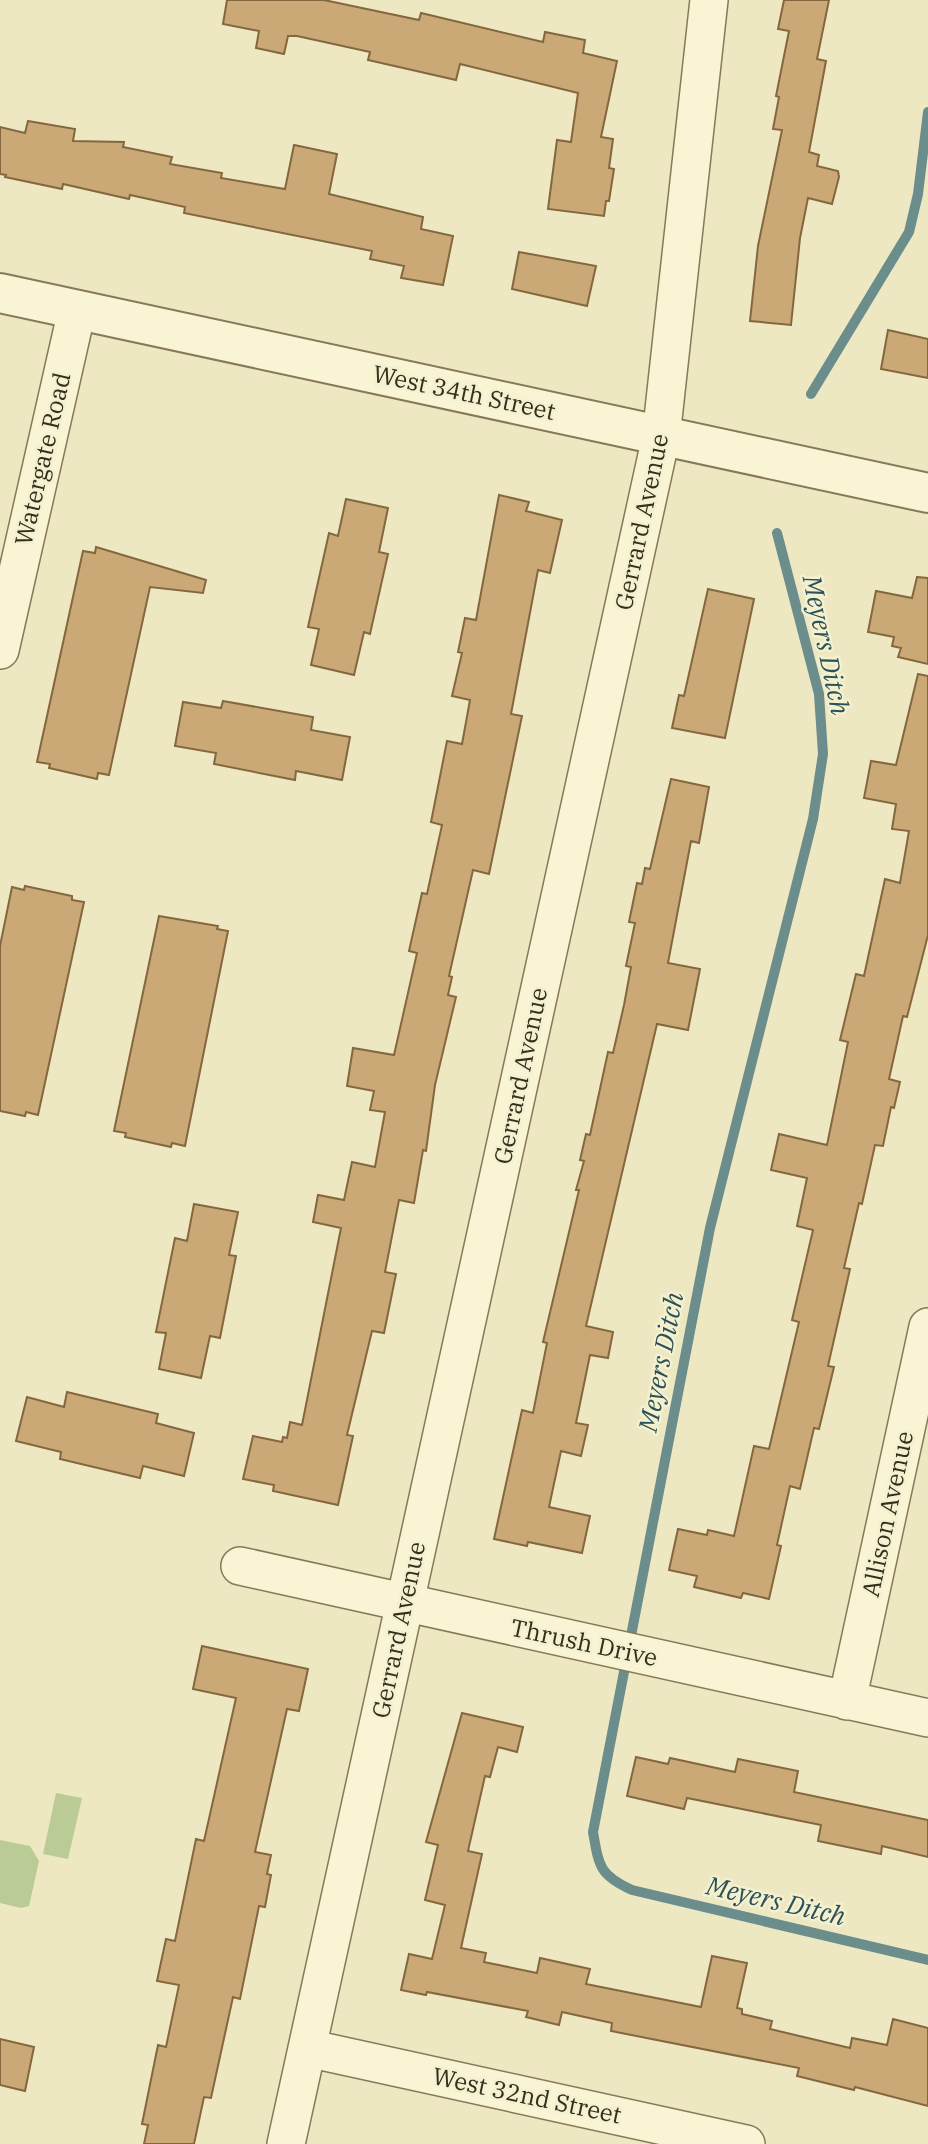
<svg xmlns="http://www.w3.org/2000/svg" width="928" height="2144" font-family="'IBM Plex Serif',serif">
  <style>
    .green { fill: #bbcb95 }
    .lines { fill: none; stroke-linecap: round; stroke-linejoin: round }
    .stream { stroke: #6b8d8b; stroke-width: 10 }
    .building { fill: #caa977; stroke: #85673f; stroke-width: 2 }
    .minor-casing { stroke: #867959; stroke-width: 40 }
    .tertiary-casing { stroke: #867959; stroke-width: 42 }
    .minor { stroke: #f8f4d4; stroke-width: 37 }
    .tertiary { stroke: #f8f4d4; stroke-width: 38 }
    .labels { text-anchor: middle; stroke-width: 5; stroke-linejoin: round; paint-order: stroke }
    .street-label { font-size: 24px; fill: #362e1d; stroke: #f4f1d0 }
    .water-label { font-size: 26px; font-style: italic; fill: #2d5155; stroke: #f4f1d0 }
  </style>
  <rect width="100%" height="100%" fill="#ede8c1"/>
  <!-- green -->
  <path class="green" d="M56,1793L82,1798L68,1859L43,1854Z
    M0,1840L30,1846L39,1861L29,1906L21,1908L0,1903Z"/>
  <g class="lines">
    <!-- stream -->
    <path class="stream" d="M811,394L909,232L918,194L928,112
      M777,533L819,694L823,754L813,819L710,1228L593,1832C599,1866 599,1875 632,1890L928,1960"/>
  </g>
  <!-- building -->
  <path class="building" d="M227,0H324L419,20L421,13L543,42L545,32L585,40L583,53L617,61L601,137L613,139L609,168L614,169L609,201H606L604,216L548,209L557,140L571,142L578,93L460,64L456,80L368,60L370,52L297,36H288L284,54L256,48L259,31L223,24Z
    M784,0H829L817,59L826,61L809,152L819,155L817,166L838,171L839,177L832,204L808,198L800,238L791,325L750,321L758,246L782,130L773,129L779,97L776,96L789,31L778,29Z
    M28,121L75,129L73,141L124,142L123,147L172,157L170,164L222,173L221,178L285,189L294,145L337,154L329,194L423,217L421,229L453,236L443,285L401,278L404,266L370,259L372,251L184,213L185,207L130,195L129,199L63,184L62,189L5,177L6,175L0,174V127L25,133Z
    M519,252L596,266L587,306L512,289Z
    M888,330L928,339V378L881,369Z
    M499,495L529,502L526,511L562,520L550,573L538,570L511,714L522,716L489,874L473,870L449,976L452,977L448,995L456,997L435,1085L426,1151L423,1150L414,1203L399,1200L385,1272L396,1274L384,1333L372,1331L347,1435L353,1436L338,1505L273,1491L274,1485L243,1479L253,1436L282,1442L283,1437L287,1438L290,1422L302,1425L341,1228L313,1222L318,1195L344,1200L352,1162L375,1167L385,1112L370,1110L374,1091L347,1086L353,1048L394,1055L417,953L409,951L422,893L427,894L442,825L431,822L447,741L462,744L470,700L452,696L462,653L458,652L465,618L476,620Z
    M346,499L388,508L379,552L388,554L370,634L364,632L354,675L311,665L319,629L308,627L329,533L338,536Z
    M96,547L206,580L203,593L150,587L109,775L98,773L97,779L49,768L50,764L37,762L83,551L95,553Z
    M917,577L928,578V664L898,657L901,648L892,646L894,637L868,632L876,591L912,598Z
    M708,589L754,599L725,738L672,728L679,695L684,696Z
    M918,674L928,676V935L907,1017L903,1016L889,1079L900,1082L894,1108L891,1107L883,1146L875,1145L862,1204L859,1203L844,1268L850,1269L828,1366L834,1367L819,1429L814,1428L800,1489L790,1486L777,1545L781,1546L769,1599L743,1593L741,1598L694,1587L697,1576L669,1570L678,1529L707,1535L708,1530L734,1536L754,1446L769,1449L799,1322L792,1320L813,1230L797,1226L807,1178L771,1170L779,1134L827,1145L848,1042L840,1040L856,974L864,976L885,879L900,883L909,831L892,829L896,804L864,798L871,761L896,765Z
    M223,701L313,717L311,730L350,737L342,780L296,771L295,780L214,764L216,753L175,746L183,702L221,708Z
    M671,779L709,787L699,843L691,841L668,963L700,969L688,1030L657,1024L586,1326L613,1332L608,1358L590,1355L576,1423L588,1425L581,1456L561,1451L549,1507L590,1516L582,1553L528,1542L527,1546L494,1539L522,1410L533,1413L547,1343L543,1342L579,1190H576L584,1161L580,1160L586,1134L590,1135L608,1052L613,1053L624,1005L631,967L626,966L635,923L629,922L637,883L642,884L645,868L650,869Z
    M25,886L72,896V900L84,902L38,1115L26,1112L25,1116L0,1111V946L12,887L24,890Z
    M159,916L218,926L217,929L228,931L185,1146L172,1143L171,1147L125,1137L126,1133L114,1131Z
    M194,1204L238,1212L229,1255L236,1256L220,1338L210,1336L201,1378L159,1369L166,1333L156,1332L175,1238L187,1241Z
    M67,1392L158,1414L156,1423L194,1433L184,1476L143,1466L140,1478L60,1459L61,1452L16,1441L27,1397L64,1407Z
    M202,1646L308,1669L299,1711L287,1709L255,1852L271,1855L267,1874L271,1875L265,1907L259,1906L240,1999L233,1997L211,2098L204,2097L194,2144H144L148,2125L142,2124L158,2045L166,2047L179,1985L157,1981L166,1939L175,1941L196,1839L204,1841L236,1698L193,1689Z
    M462,1713L523,1727L517,1752L498,1747L490,1777L485,1776L468,1851L482,1854L461,1948L486,1953L484,1962L537,1973L540,1958L590,1969L586,1984L701,2007L712,1956L747,1963L737,2008L742,2009V2014L772,2021L770,2029L850,2048L852,2038L887,2045L893,2019L928,2028V2106L855,2087L854,2090L797,2076L799,2068L611,2031L612,2023L562,2012L559,2025L526,2017L528,2011L427,1992L426,1995L401,1990L409,1954L432,1959L445,1905L425,1900L438,1845L426,1842Z
    M636,1757L668,1764L670,1758L735,1772L738,1759L798,1771L794,1792L928,1820V1857L882,1846L881,1854L818,1841L821,1825L687,1798L684,1809L627,1796Z
    M0,2039L34,2047L25,2091L0,2085Z"/>
  <g class="lines">
    <!-- minor casing -->
    <g class="minor-casing">
      <path id="minor" d="M0,650L77,310
        M240,1566L928,1718
        M847,1701L928,1327
        M307,2048L746,2144
        M286,2144L661,437L709,0"/>
    </g>
    <!-- tertiary casing -->
    <g class="tertiary-casing">
      <path id="tertiary" d="M0,293L928,493"/>
    </g>
    <!-- minor -->
    <use href="#minor" class="minor"/>
    <!-- tertiary -->
    <use href="#tertiary" class="tertiary"/>
  </g>
  <g class="labels">
    <!-- street labels -->
    <g class="street-label">
      <text transform="translate(464 393) rotate(12)" y="8">West 34th Street</text>
      <text transform="translate(43 459) rotate(-77)" y="8">Watergate Road</text>
      <text transform="translate(642 522) rotate(-78)" y="8">Gerrard Avenue</text>
      <text transform="translate(521 1076) rotate(-78)" y="8">Gerrard Avenue</text>
      <text transform="translate(888 1514) rotate(-78)" y="8">Allison Avenue</text>
      <text transform="translate(399 1630) rotate(-78)" y="8">Gerrard Avenue</text>
      <text transform="translate(584 1643) rotate(12)" y="8">Thrush Drive</text>
      <text transform="translate(527 2096) rotate(12)" y="8">West 32nd Street</text>
    </g>
    <!-- water labels -->
    <g class="water-label">
      <text transform="translate(826 645) rotate(78)" y="9">Meyers Ditch</text>
      <text transform="translate(661 1362) rotate(-79)" y="9">Meyers Ditch</text>
      <text transform="translate(776 1901) rotate(13)" y="9">Meyers Ditch</text>
    </g>
  </g>
</svg>
